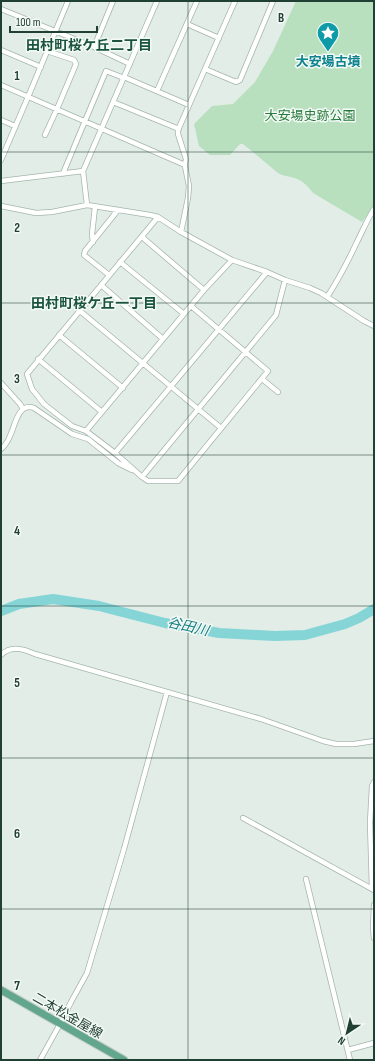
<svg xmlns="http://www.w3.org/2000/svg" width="375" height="1061" font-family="'Sofia Sans Condensed','Noto Sans JP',sans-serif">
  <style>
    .green { fill: #b9e0be }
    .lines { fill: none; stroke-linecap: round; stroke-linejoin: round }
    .river { stroke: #85d5d7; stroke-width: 10 }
    .street-casing { stroke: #a4b6ad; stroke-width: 6 }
    .primary-casing { stroke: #c1cac6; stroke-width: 9 }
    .street { stroke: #fff; stroke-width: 4.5 }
    .primary { stroke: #62a78c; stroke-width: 7 }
    .grid { fill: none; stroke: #204033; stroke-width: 1; stroke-opacity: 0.55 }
    .labels { text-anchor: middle; stroke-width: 3; stroke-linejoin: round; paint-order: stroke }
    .culture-label { font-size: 13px; font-weight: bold; fill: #0d838f; stroke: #f3f9f5 }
    .park-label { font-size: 13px; fill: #267b3c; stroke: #f3f9f5 }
    .street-label { font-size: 13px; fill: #204033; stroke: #f3f9f5 }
    .neighbourhood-label { font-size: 14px; font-weight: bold; fill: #1a543e; stroke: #f3f9f5 }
    .water-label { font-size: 14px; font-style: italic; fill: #147e82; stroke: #f3f9f5 }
    .grid-label { font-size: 13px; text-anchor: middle; font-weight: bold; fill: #204033; stroke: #f3f9f5; stroke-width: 3; stroke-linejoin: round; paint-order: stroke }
  </style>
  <rect width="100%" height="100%" fill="#e2ede7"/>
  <!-- green -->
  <path class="green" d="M296,1H374V206L362,222L313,193C307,185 301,179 291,177C287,176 283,176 278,173L243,144H240L230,155H210L199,146L194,124L212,106L233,104L255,82L273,51Z"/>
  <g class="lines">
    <!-- river -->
    <path class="river" d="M1,611L19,604L53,599L99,606L165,623L219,633L275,636L305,635L345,624L359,618L374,609"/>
    <!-- street casing -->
    <g class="street-casing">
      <path id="street" d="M1,9L94,47L130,64
        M187,24L219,38
        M94,47L113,1
        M1,50L41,67
        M205,69L236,82L240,80L273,1
        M124,77L189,105
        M1,85L185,165
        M157,91L197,1
        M113,102L179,129
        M1,120L15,126
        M45,135L57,109L76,64L74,60L47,51
        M1,160L28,97L68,1
        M63,174L64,171L106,71L124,78
        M1,181L83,171
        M87,205L83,171L157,1
        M1,206L36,213L52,212L87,205L150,215L158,217L181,232L232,260L267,272L285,280L310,288L321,293L364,321L374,326
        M158,217L27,374L32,389L44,404L72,426L86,431L115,453L142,477L276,315L285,280
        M181,232L188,198L189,186L185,166L186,159L178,134V130L235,1
        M142,237L204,290
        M93,242L92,234L95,207
        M120,262L184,314
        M109,275L84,255L85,251L118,210
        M101,285L163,339
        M327,297C339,279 348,261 357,242C363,230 367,220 374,209
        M80,311L221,428
        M59,335L123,388
        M38,359L102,412
        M262,379L278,392
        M1,383L20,404L23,409
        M86,431L204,290L232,260
        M1,449C5,446 8,441 10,436C15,426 18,402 34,408L72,434L88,439L118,463L132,470
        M115,453L267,272
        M142,477L148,481H178L268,371L191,306
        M1,655C11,645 24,649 35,654L261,719L323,741L336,744H354L374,741
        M243,818L374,890
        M306,879L350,1060
        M372,889L370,823L372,786L374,782
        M374,905L373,928L374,938
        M348,1050L374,1043
        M40,1060L60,1024L71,1002L87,973L124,849L167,692"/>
    </g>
    <!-- primary casing -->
    <g class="primary-casing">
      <path id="primary" d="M1,990L124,1060"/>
    </g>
    <!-- street -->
    <use href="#street" class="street"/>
    <!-- primary -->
    <use href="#primary" class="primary"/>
  </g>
  <!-- grid -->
  <path class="grid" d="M188,1V1060M1,152H374M1,303H374M1,455H374M1,606H374M1,758H374M1,909H374"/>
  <!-- icons -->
  <defs>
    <g id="sight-pin" transform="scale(1.15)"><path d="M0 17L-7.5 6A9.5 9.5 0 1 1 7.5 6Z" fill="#0f9aa8" stroke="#f3f9f5"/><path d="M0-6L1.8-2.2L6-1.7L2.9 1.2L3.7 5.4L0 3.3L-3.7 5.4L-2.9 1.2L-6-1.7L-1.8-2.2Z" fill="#fff"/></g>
  </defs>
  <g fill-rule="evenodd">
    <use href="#sight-pin" x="328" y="33"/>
  </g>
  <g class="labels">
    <!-- culture labels -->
    <g class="culture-label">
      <text x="328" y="66">大安場古墳</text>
    </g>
    <!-- park labels -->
    <g class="park-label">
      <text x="310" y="120">大安場史跡公園</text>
    </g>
    <!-- street labels -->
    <g class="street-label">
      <text transform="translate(68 1015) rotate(30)" y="5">二本松金屋線</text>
    </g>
    <!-- neighbourhood labels -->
    <g class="neighbourhood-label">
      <text x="89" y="50">田村町桜ケ丘二丁目</text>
      <text x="94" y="308">田村町桜ケ丘一丁目</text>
    </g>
    <!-- water labels -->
    <g class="water-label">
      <text transform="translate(188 626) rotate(13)" y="5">谷田川</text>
    </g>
  </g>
  <g class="grid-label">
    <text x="281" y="22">B</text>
    <text x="17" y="80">1</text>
    <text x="17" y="232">2</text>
    <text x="17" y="383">3</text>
    <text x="17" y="535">4</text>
    <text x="17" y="687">5</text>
    <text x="17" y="838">6</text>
    <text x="17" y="990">7</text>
  </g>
  <!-- border -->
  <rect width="375" height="1061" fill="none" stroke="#204033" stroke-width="4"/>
  <!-- north arrow -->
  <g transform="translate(347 1033) rotate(215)" stroke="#f3f9f5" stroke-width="3" paint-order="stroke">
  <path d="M0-3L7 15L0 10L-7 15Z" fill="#204033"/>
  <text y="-6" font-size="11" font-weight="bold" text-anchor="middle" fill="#204033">N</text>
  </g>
  <!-- scale -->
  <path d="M10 26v6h87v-6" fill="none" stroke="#204033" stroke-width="2"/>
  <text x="16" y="26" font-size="12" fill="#204033" stroke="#f3f9f5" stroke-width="3" paint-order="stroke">100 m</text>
</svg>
